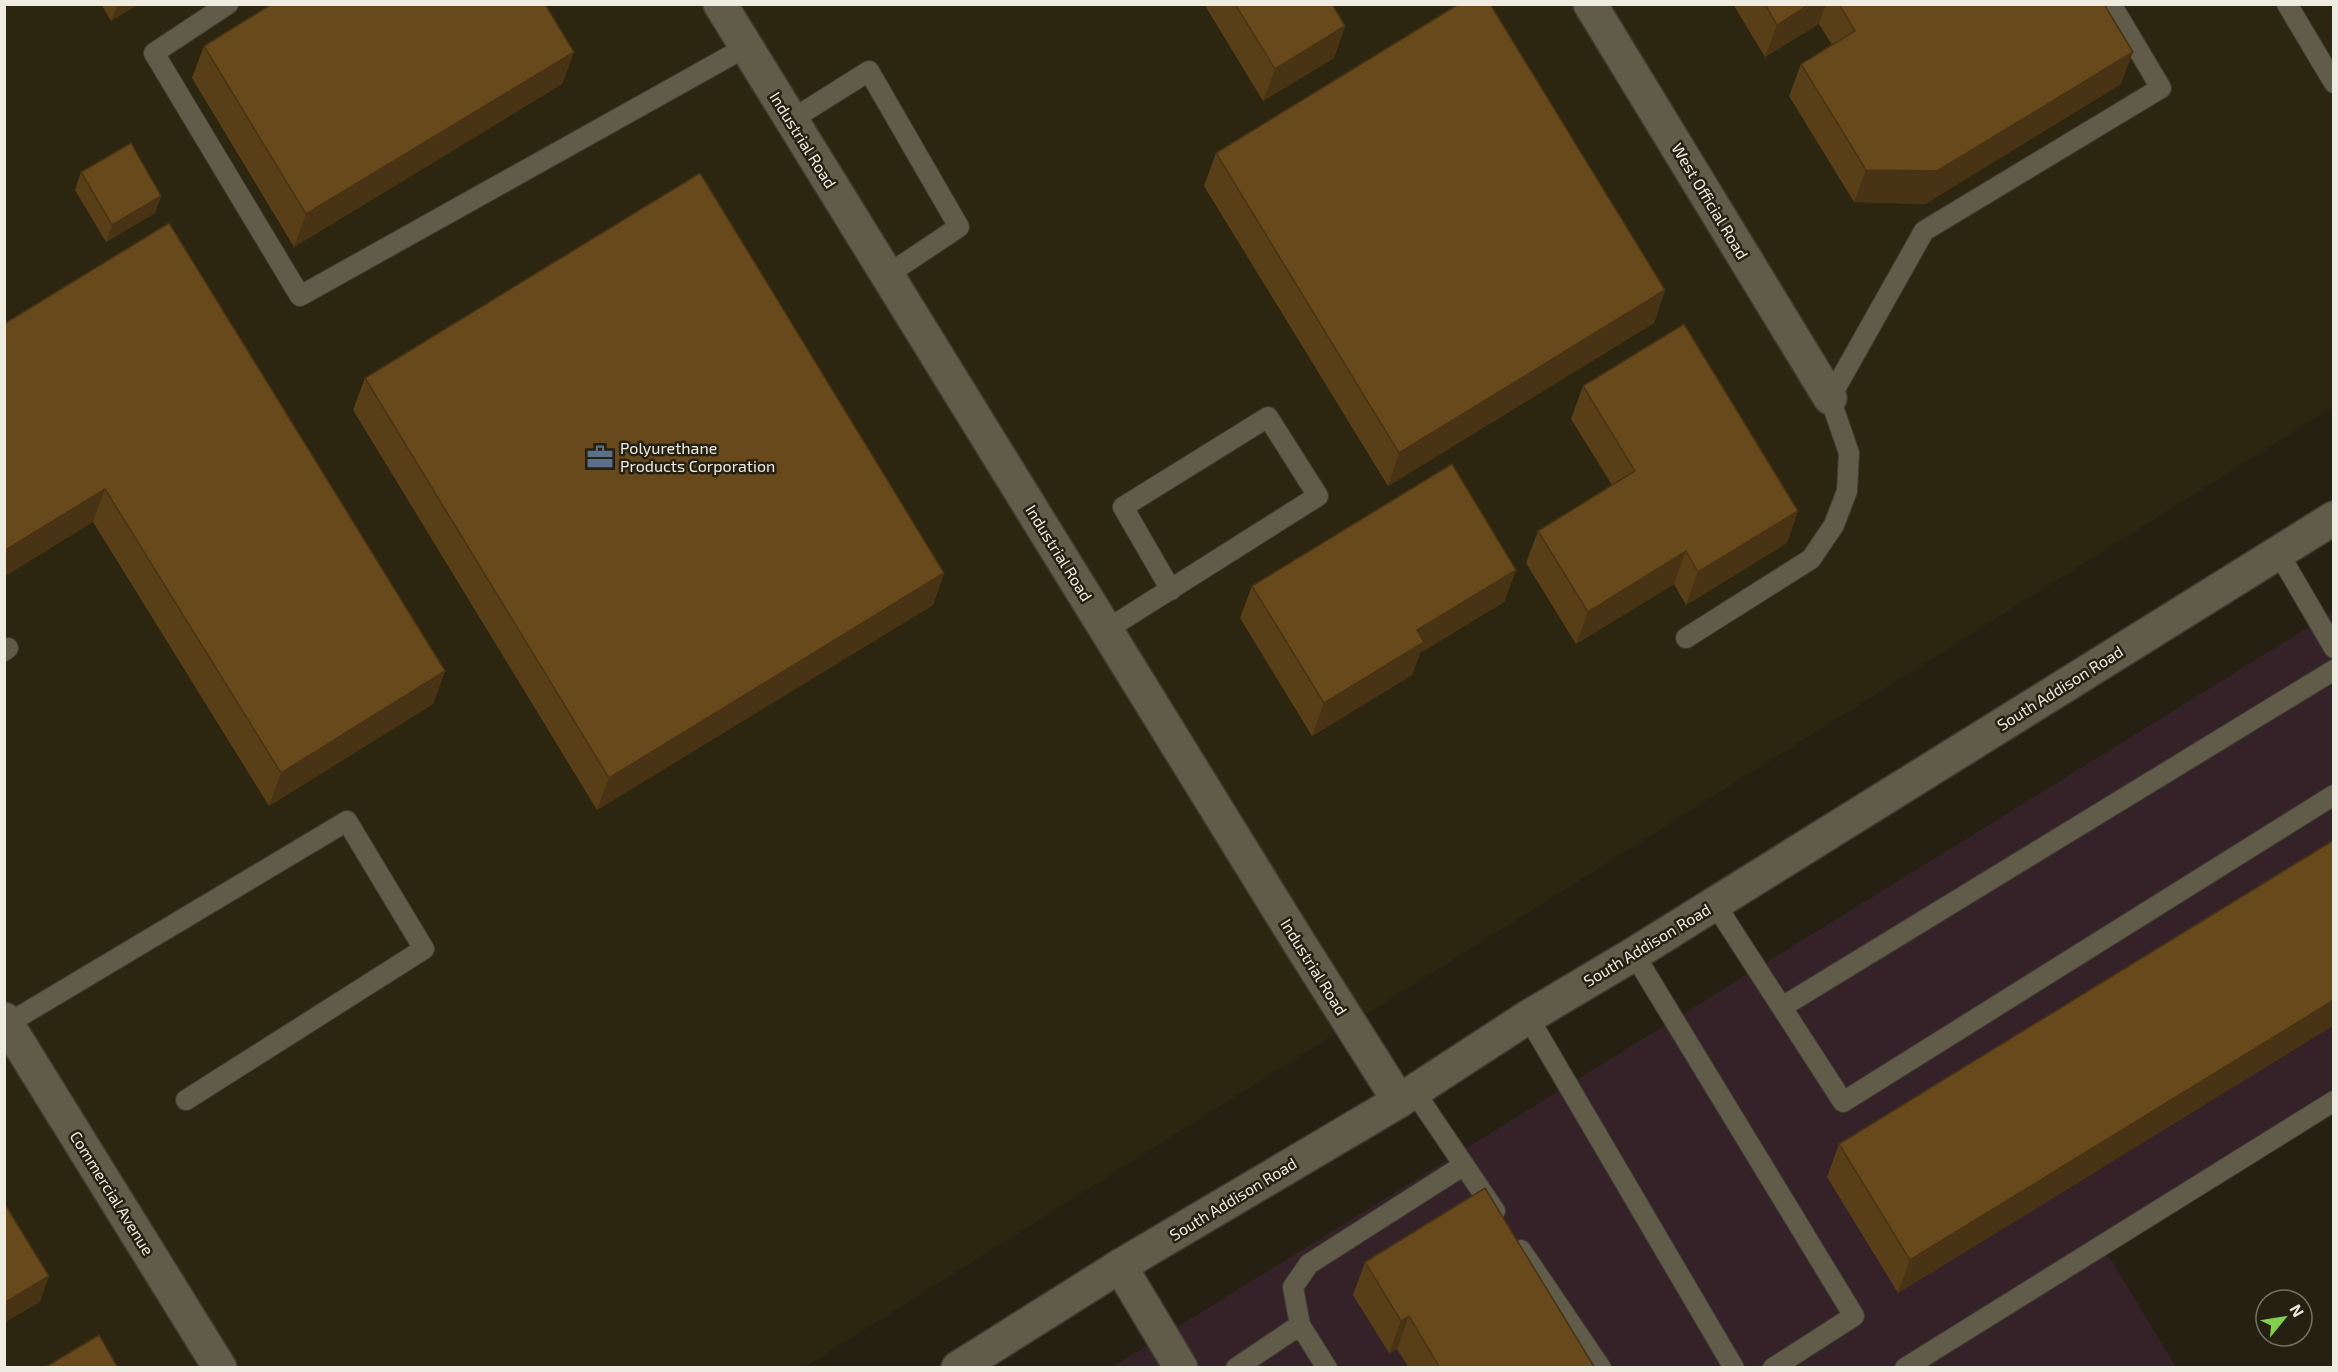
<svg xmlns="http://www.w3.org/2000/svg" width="2338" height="1372" font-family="'Exo 2',sans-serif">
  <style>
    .commercial { fill: #342228 }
    .built { fill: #2c250f }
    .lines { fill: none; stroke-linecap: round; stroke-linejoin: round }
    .service-casing { stroke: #3f3c32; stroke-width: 22 }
    .minor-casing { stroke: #3f3c32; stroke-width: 36 }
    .tertiary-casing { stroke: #3f3c32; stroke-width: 36 }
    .service { stroke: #615b4a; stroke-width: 20 }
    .minor { stroke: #615b4a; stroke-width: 33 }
    .tertiary { stroke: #615b4a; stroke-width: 33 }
    .wall { fill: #593f18 }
    .shaded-wall { fill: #483314 }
    .building { fill: #67491c; stroke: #483314; stroke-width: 1.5 }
    .labels { text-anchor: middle; stroke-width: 5; stroke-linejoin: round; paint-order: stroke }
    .street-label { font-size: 16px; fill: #eeebe1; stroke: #252011 }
    .poi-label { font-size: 16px; fill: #eeebe1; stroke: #252011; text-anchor: start }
  </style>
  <rect width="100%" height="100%" fill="#252011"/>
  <!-- commercial -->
  <path class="commercial" d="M2333,612V1112L2107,1253L2176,1367L1111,1368Z"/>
  <!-- built -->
  <path class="built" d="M5,5H2333V407L805,1367L5,1368Z"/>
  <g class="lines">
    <!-- service casing -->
    <g class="service-casing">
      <path id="service" d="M228,4L154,53L300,296L746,47
        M2287,4L2334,83
        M791,120L869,71L959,227L887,275
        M2278,552L2334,648
        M1106,630L1318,496L1268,417L1123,507L1171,590
        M1686,638L1811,559L1834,525L1847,491L1849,453L1830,398L1924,231L2161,88L2111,4
        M4,651L8,648
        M1715,904L1843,1102L2334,795
        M1634,954L1854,1316L1773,1368
        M1782,1007L2334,670
        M1528,1017L1734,1368
        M7,1024L347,821L424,949L186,1100
        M1414,1091L1495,1211
        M1521,1250L1601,1368
        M1236,1368L1300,1325
        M1327,1368L1300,1325L1293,1287L1309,1264L1464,1165
        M1905,1368L2334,1101"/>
    </g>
    <!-- minor casing -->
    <g class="minor-casing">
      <path id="minor" d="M720,4L1298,941L1399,1101
        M1590,4L1830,398
        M4,1019L220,1368
        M1120,1266L1181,1368"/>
    </g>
    <!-- tertiary casing -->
    <g class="tertiary-casing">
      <path id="tertiary" d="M958,1368L1120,1266L1399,1101L1528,1017L1634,954L2334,518"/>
    </g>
    <!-- service -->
    <use href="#service" class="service"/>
    <!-- minor -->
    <use href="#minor" class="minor"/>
    <!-- tertiary -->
    <use href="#tertiary" class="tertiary"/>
  </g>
  <!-- wall -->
  <path class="wall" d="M101,4H139L111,21Z
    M1204,4H1332L1345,26L1334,58L1263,101Z
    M1733,4H2104L2121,84L1925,204L1854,202L1789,96L1801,64L1832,45L1819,24L1765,57Z
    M204,46L574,52L562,84L294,247L192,78Z
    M1216,153L1665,290L1654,323L1388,486L1204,186Z
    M81,172L161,196L155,213L106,242L75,190Z
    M4,324L445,671L433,704L269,806L93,522Z
    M365,378L944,573L933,605L597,810L353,410Z
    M1583,386L1798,511L1787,543L1686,605L1674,584L1576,644L1526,563L1538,531L1612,485L1571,419Z
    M1516,570L1504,602L1420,653L1412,675L1312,736L1240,618L1252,586Z
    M2334,840V1025L1898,1293L1827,1177L1839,1144Z
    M1365,1262L1595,1368H1409L1397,1349L1389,1353L1353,1295Z"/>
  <!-- shaded-wall -->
  <path class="shaded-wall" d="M118,4H139L111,21Z
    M1810,4H1826L1819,24L1765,57L1777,25Z
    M1345,26L1334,58L1263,101L1275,69Z
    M574,52L562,84L294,247L306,214Z
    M2133,52L2121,84L1925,204L1854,202L1866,170Z
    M161,196L155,213L106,242L112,225Z
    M1665,290L1654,323L1388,486L1399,453Z
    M105,489L93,522L4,577V551Z
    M1798,511L1787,543L1686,605L1698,572Z
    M1686,551L1674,584L1576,644L1588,612Z
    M1516,570L1504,602L1420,653L1412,675L1312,736L1324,703L1417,630Z
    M944,573L933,605L597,810L609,778Z
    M445,671L433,704L269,806L281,773Z
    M2334,1000V1025L1898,1293L1910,1260Z
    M49,1276L40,1302L4,1323V1303Z
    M1409,1316L1397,1349L1389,1353L1401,1321Z"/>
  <!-- building -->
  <path class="building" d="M272,4H545L574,52L306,214L204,46Z
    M1235,4H1332L1345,26L1275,69Z
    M1459,4H1490L1665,290L1399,453L1216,153Z
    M1765,4H1810L1777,25Z
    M1839,4H2104L2133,52L1937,171L1866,170L1801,64L1855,31Z
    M131,143L161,196L112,225L81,172Z
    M700,173L944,573L609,778L365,378Z
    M169,223L445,671L281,773L105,489L4,551V324Z
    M1684,324L1798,511L1698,572L1686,551L1588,612L1538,531L1635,471L1583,386Z
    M1452,464L1516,570L1417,630L1424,642L1324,703L1252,586Z
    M2334,840V1000L1910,1260L1839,1144Z
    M1485,1188L1595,1368H1440L1409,1316L1401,1321L1365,1262Z
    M4,1203L49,1276L4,1303Z
    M99,1335L118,1368H44Z"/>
  <!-- icons -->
  <defs>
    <g id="office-bare" transform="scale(2.07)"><path d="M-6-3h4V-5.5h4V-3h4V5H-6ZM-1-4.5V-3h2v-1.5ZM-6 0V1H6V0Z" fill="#5c6f8a" stroke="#252011" stroke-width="2.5" paint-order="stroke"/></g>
  </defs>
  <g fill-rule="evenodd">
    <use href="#office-bare" x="600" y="457"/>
  </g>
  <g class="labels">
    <!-- street labels -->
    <g class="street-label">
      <text transform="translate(803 140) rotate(58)" y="6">Industrial Road</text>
      <text transform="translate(1710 201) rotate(59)" y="6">West Official Road</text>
      <text transform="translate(1059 553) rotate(58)" y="6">Industrial Road</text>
      <text transform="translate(2060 688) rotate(-32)" y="6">South Addison Road</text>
      <text transform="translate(1647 945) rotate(-31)" y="6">South Addison Road</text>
      <text transform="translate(1314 967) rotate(58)" y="6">Industrial Road</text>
      <text transform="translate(112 1193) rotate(58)" y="6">Commercial Avenue</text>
      <text transform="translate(1233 1199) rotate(-31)" y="6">South Addison Road</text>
    </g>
    <!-- poi labels -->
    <g class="poi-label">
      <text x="620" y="454">Polyurethane<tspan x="620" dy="18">Products Corporation</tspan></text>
    </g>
  </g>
  <!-- border -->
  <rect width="2338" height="1372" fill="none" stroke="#eeebe1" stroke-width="12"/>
  <!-- north arrow -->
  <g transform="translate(2284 1318) rotate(60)"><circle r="28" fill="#252011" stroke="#757164" stroke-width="1.5"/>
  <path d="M0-4.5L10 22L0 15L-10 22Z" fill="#84d04e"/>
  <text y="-9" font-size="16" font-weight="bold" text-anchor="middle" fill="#eeebe1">N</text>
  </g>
</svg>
